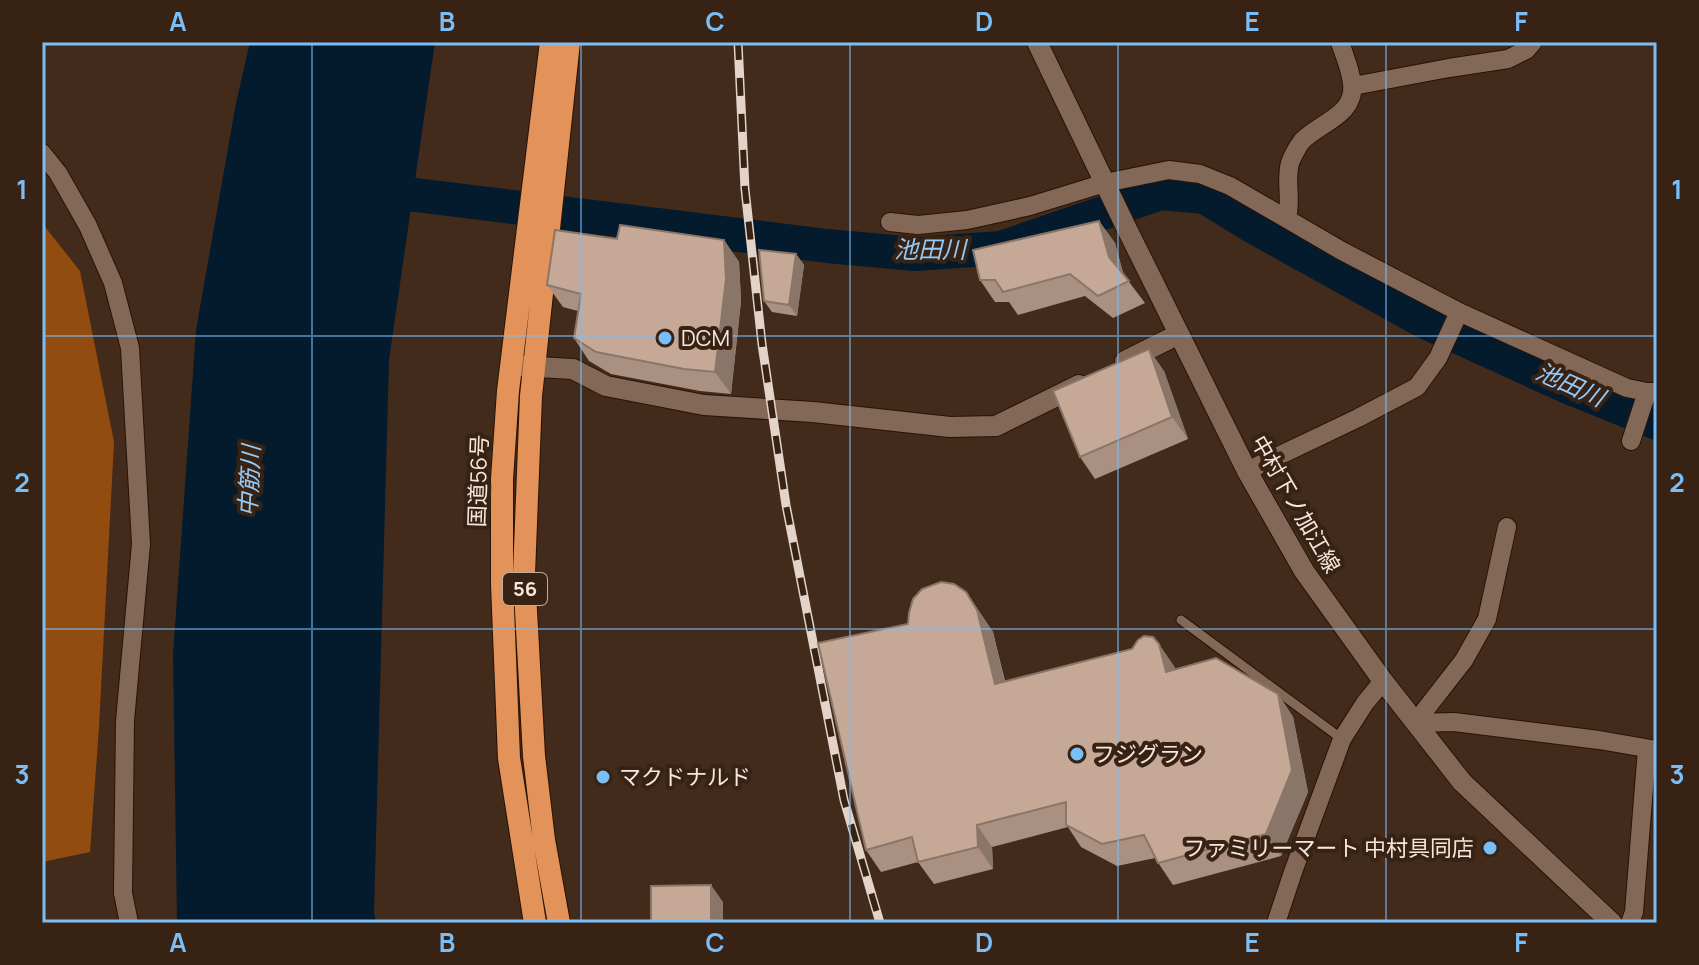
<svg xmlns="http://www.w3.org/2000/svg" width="1699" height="965" font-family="Manrope,'Noto Sans JP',sans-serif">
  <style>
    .forest { fill: #934c10 }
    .water { fill: #041b2d }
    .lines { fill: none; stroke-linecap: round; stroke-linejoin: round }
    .river { stroke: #041b2d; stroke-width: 34 }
    .service-casing { stroke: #281305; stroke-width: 11 }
    .minor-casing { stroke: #281305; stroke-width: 20 }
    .tertiary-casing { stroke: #281305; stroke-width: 22 }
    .secondary-casing { stroke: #281305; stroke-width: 22 }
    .trunk-casing { stroke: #281305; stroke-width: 24 }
    .service { stroke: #836857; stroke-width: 9 }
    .minor { stroke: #836857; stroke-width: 18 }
    .tertiary { stroke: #836857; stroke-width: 20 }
    .secondary { stroke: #836857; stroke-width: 20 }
    .trunk { stroke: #e3925a; stroke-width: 22 }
    .rail-casing { stroke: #e3d3c9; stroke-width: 9 }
    .rail { stroke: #382213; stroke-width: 6; stroke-dasharray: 18; stroke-linecap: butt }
    .wall { fill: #a99081 }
    .shaded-wall { fill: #8a7669 }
    .building { fill: #c5a896; stroke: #8a7669; stroke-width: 2 }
    .grid { fill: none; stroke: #7abef8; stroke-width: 2; stroke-opacity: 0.55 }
    .poi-dot { fill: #7abef8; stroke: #382213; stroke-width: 3 }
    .labels { text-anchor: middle; stroke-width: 8; stroke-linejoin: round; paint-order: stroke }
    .shield { fill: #382213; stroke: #bdaca0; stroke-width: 2 }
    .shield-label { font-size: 20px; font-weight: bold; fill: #f6e7dd }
    .poi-label { font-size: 22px; fill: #f6e7dd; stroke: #382213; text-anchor: start }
    .street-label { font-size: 22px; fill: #f6e7dd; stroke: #382213 }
    .water-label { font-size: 24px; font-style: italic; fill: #94cafa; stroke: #382213 }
    .neatline { fill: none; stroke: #7abef8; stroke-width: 3 }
    .grid-label { font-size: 26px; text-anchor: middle; font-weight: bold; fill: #7abef8 }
  </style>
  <rect width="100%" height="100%" fill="#432b1c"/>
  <!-- forest -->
  <path class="forest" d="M42,223L80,271L114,442L99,726L90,852L42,862Z"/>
  <!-- water -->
  <path class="water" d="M250,42H435L389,360L374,912L376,923H177L173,654L196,330L236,103Z"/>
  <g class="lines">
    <!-- river -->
    <path class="river" d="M367,189L827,246L915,254L1001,248L1161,193L1205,197L1252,226L1423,321L1568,387L1657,423"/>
    <!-- service casing -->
    <g class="service-casing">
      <path id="service" d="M1181,620L1342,739"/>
    </g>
    <!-- minor casing -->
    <g class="minor-casing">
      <path id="minor" d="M1353,86L1449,68L1508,59L1526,50L1533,42
        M42,153L58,173L88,226L113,283L130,348L141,544L125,721L123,893L129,923
        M1287,218C1292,200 1285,181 1290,163C1292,157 1298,146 1302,141C1319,123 1356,115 1352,84C1351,70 1344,55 1340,42
        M890,222L918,225L967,220L1030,206L1105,183L1169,170L1200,174L1230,186L1342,251L1459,312L1627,388L1647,392H1657
        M1631,441L1647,392
        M1247,471L1358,418L1417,387L1438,358L1459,312
        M1415,723L1454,722L1599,740L1657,750
        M1415,723L1464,660L1487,619L1507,527
        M1276,923L1293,872L1342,739L1365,703L1383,681
        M1630,923L1634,912L1647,749"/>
    </g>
    <!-- tertiary casing -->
    <g class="tertiary-casing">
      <path id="tertiary" d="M1125,361L1179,334
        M520,366L573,369L606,386L704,405L813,412L950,427L996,426L1079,385"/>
    </g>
    <!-- secondary casing -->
    <g class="secondary-casing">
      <path id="secondary" d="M1037,42L1125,225L1247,471L1304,571L1383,681L1462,782L1612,923"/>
    </g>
    <!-- trunk casing -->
    <g class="trunk-casing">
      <path id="trunk" d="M535,923L509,758L502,584V479L508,391L551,42
        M559,923L544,840L534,756L524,574L531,396L569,42"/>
    </g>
    <!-- service -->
    <use href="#service" class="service"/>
    <!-- minor -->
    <use href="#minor" class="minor"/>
    <!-- tertiary -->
    <use href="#tertiary" class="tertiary"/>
    <!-- secondary -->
    <use href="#secondary" class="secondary"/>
    <!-- trunk -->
    <use href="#trunk" class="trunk"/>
    <!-- rail casing -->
    <g class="rail-casing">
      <path id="rail" d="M738,42L745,189L762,344L786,505L844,800L880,923"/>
    </g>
    <!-- rail -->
    <use href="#rail" class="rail"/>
  </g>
  <!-- wall -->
  <path class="wall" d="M1099,221L1115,243L1123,274L1145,303L1113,318L1085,296L1018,315L1009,302H995L980,280Z
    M617,239L724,240L739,262L741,301L731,394L700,391L611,374L589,361L574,338L578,311L563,307L547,285Z
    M796,254L804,265L797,316L772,312L764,301Z
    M1164,371L1188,439L1095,479L1080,457Z
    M966,592L993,632L1005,681L1174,666L1175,669L1278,694L1293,717L1308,792L1281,856L1173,885L1155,858L1117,866L1081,847L1068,827L992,847L993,869L934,884L918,862L881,872L866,850L908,624Z"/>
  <!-- shaded-wall -->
  <path class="shaded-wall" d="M1099,221L1115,243L1125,279L1109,257Z
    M724,240L739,262L741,301L731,394L715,372Z
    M796,254L804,265L797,316L789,305Z
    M1149,349L1164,371L1188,439L1172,417Z
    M966,592L993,632L1010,706L995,684Z
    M1159,644L1174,666L1181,694L1166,672Z
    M1278,694L1293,717L1308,792L1281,856L1266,834Z
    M977,825L992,847L993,869L978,847Z
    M711,885L723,902V923H711Z"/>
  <!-- building -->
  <path class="building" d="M1099,221L1109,257L1129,281L1098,296L1070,274L1003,292L995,280H980L973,250Z
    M620,225L724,240L726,279L715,372L684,369L596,352L574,338L581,294L547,285L555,230L617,239Z
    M759,250L796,254L789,305L764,301Z
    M1149,349L1172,417L1080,457L1053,391Z
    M941,582L954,584L966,592L977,610L995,684L1132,649L1138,640L1144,636L1153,637L1159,644L1166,672L1216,658L1278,694L1292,770L1266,834L1158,863L1144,835L1102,844L1066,825V802L977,825L978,847L918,862L912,837L866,850L818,643L908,624L909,613L913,599L922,589Z
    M711,885V923H651V886Z"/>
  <!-- grid -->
  <path class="grid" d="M312,42V923M581,42V923M850,42V923M1118,42V923M1386,42V923M42,336H1657M42,629H1657"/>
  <!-- markers -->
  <g class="poi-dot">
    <circle cx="665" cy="338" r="8"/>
    <circle cx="1077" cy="754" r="8"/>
    <circle cx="603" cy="777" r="8"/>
    <circle cx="1490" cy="848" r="8"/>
  </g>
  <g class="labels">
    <!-- shield labels -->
    <rect class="shield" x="503" y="573" width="44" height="32" rx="6"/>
    <g class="shield-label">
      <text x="525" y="596">56</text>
    </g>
    <!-- poi labels -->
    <g class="poi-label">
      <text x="681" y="346">DCM</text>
      <text x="1093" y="762">フジグラン</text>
      <text x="619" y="785">マクドナルド</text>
      <text x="1474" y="856" text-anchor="end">ファミリーマート 中村具同店</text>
    </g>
    <!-- street labels -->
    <g class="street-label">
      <text transform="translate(478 481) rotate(-88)" y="8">国道56号</text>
      <text transform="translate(1296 504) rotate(60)" y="8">中村下ノ加江線</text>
    </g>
    <!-- water labels -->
    <g class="water-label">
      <text x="930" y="258">池田川</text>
      <text transform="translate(1570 385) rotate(24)" y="8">池田川</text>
      <text transform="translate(250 481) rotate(-87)" y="8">中筋川</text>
    </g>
  </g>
  <!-- border -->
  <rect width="1699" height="965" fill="none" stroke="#382213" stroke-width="88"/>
  <rect x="44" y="44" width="1611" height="877" class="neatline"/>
  <g class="grid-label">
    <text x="178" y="31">A</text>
    <text x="447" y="31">B</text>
    <text x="715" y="31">C</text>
    <text x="984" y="31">D</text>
    <text x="1252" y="31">E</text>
    <text x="1521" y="31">F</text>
    <text x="22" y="199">1</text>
    <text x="1677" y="199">1</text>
    <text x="22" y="492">2</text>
    <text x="1677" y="492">2</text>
    <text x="22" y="784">3</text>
    <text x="1677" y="784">3</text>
    <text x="178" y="952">A</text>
    <text x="447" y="952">B</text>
    <text x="715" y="952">C</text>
    <text x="984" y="952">D</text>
    <text x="1252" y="952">E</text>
    <text x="1521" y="952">F</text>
  </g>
</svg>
